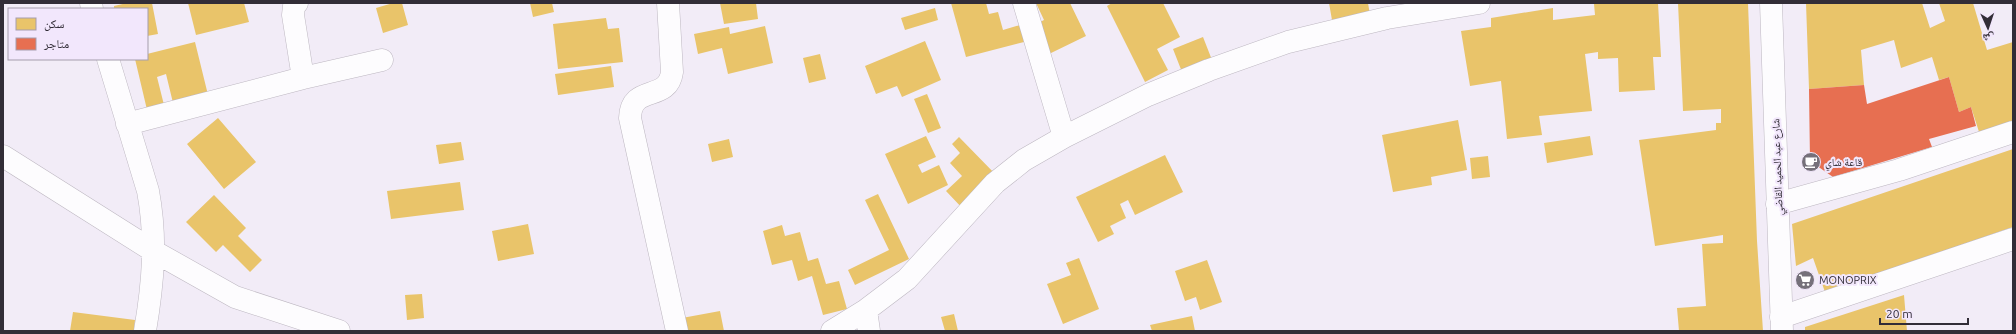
<svg xmlns="http://www.w3.org/2000/svg" width="2016" height="334" font-family="Ubuntu,'Noto Naskh Arabic',sans-serif">
  <style>
    .homes { fill: #e9c46a }
    .shops { fill: #e76f51 }
    .lines { fill: none; stroke-linecap: round; stroke-linejoin: round }
    .minor-casing { stroke: #bdb7c1; stroke-width: 23 }
    .tertiary-casing { stroke: #bdb7c1; stroke-width: 23 }
    .minor { stroke: #fdfcfe; stroke-width: 22 }
    .tertiary { stroke: #fdfcfe; stroke-width: 22 }
    .labels { text-anchor: middle; stroke-width: 4; stroke-linejoin: round; paint-order: stroke }
    .poi-label { font-size: 11px; fill: #322d37; stroke: #f2e7fc; text-anchor: start }
    .street-label { font-size: 11px; fill: #322d37; stroke: #f2e7fc }
  </style>
  <rect width="100%" height="100%" fill="#f2ecf7"/>
  <!-- homes -->
  <path class="homes" d="M127,3H152L158,34L147,36V9H114V6Z
    M188,3H244L249,22L196,35Z
    M393,3H402L408,25L383,33L376,8Z
    M530,3H552L554,12L533,17Z
    M720,3H756L758,19L724,24Z
    M951,3H986L989,14L998,12L1003,30L1020,25L1024,42L966,57Z
    M1036,3H1070L1086,36L1049,54L1034,25L1044,20Z
    M1112,3H1163L1180,37L1157,49L1168,70L1145,82L1107,6Z
    M1329,3H1368L1370,15L1332,20Z
    M1658,3L1661,57H1653L1655,90L1619,92L1618,58L1598,59V52L1585,54L1592,111L1539,116L1542,135L1507,139L1501,81L1470,86L1461,31L1491,27V18L1553,8V20L1595,15L1594,4Z
    M1678,3H1748L1757,241L1763,331H1679L1677,308L1706,306L1702,244L1723,243V235L1655,246L1639,140L1716,130V123H1721V109L1683,111Z
    M1806,3H1922L1930,28L1945,21L1939,3H1973L1987,50L2013,42V125L1980,135L1971,107L1959,112L1949,77L1939,80L1932,57L1901,68L1894,40L1861,50L1864,85L1809,89Z
    M935,8L938,20L905,30L901,18Z
    M606,18L608,29L619,28L623,62L558,69L553,24Z
    M765,26L773,63L728,74L722,48L698,54L694,34L729,27L730,34Z
    M1203,37L1212,60L1182,72L1173,49Z
    M925,41L941,80L902,97L897,86L876,94L865,66Z
    M195,42L209,99L174,107L166,74L157,77L165,109L148,114L135,59H147V54Z
    M820,54L826,79L809,83L803,58Z
    M611,66L614,87L558,95L555,74Z
    M927,94L941,128L928,133L914,99Z
    M218,118L256,162L224,189L187,144Z
    M1458,120L1467,170L1431,177L1432,185L1393,192L1382,135Z
    M926,136L936,157L918,165L922,173L939,165L948,185L908,204L885,154Z
    M1590,136L1593,155L1547,163L1544,143Z
    M959,137L999,178L965,211L946,191L962,176L950,163L960,153L952,144Z
    M729,139L733,157L712,162L708,144Z
    M461,142L464,160L439,164L436,145Z
    M2013,149V227L1825,292L1813,258L1796,266L1792,224Z
    M1165,155L1183,192L1135,215L1128,200L1120,204L1126,218L1110,226L1114,234L1098,242L1076,197Z
    M1488,156L1490,177L1472,179L1470,158Z
    M460,182L464,210L391,219L387,191Z
    M878,194L909,259L855,285L848,270L889,250L865,200Z
    M214,195L246,228L238,236L262,260L250,272L223,245L216,252L186,222Z
    M528,224L534,254L498,261L492,231Z
    M782,225L785,236L800,232L808,261L818,258L826,284L839,281L847,309L823,315L812,276L798,281L792,260L772,265L763,231Z
    M1079,258L1099,309L1063,324L1047,284L1071,275L1066,263Z
    M1207,260L1222,302L1200,310L1196,297L1185,301L1175,271Z
    M422,294L424,318L407,320L405,295Z
    M1904,295L1907,331H1805V327Z
    M720,311L724,331H684L682,318Z
    M73,312L135,320L134,331H70Z
    M954,314L958,331H945L941,317Z
    M1192,316L1195,331H1152L1150,325Z"/>
  <!-- shops -->
  <path class="shops" d="M1949,77L1959,112L1971,107L1976,126L1929,139L1932,147L1833,177L1810,161L1809,89L1864,85L1867,104Z"/>
  <g class="lines">
    <!-- minor casing -->
    <g class="minor-casing">
      <path id="minor" d="M91,3L92,9
        M297,3L294,6L293,15L303,78
        M668,3L672,72C668,103 631,83 630,118L677,331
        M1024,3L1064,137
        M108,59L148,191C157,239 153,284 145,331
        M127,124L303,78L382,60
        M3,156L155,252L235,297L339,331
        M1777,204L1899,170L2013,132
        M866,310L869,331
        M1781,317L2013,239
        M832,331L866,310L907,279L995,183L1024,160L1064,137L1148,95L1209,70L1288,42L1387,18L1479,3"/>
    </g>
    <!-- tertiary casing -->
    <g class="tertiary-casing">
      <path id="tertiary" d="M1771,3L1782,331"/>
    </g>
    <!-- minor -->
    <use href="#minor" class="minor"/>
    <!-- tertiary -->
    <use href="#tertiary" class="tertiary"/>
  </g>
  <!-- icons -->
  <defs>
    <g id="cafe-disc" transform="scale(1)"><circle r="9.5" fill="#75707a" stroke="#f2e7fc"/><path d="M-5.5-4.5H6V0H3Q3 3.5 0 3.5H-2.5Q-5.5 3.5-5.5 0ZM3-3.2v2h1.7v-2ZM-6 4.5H4V6H-6Z" fill="#fff"/></g>
    <g id="supermarket-disc" transform="scale(1)"><circle r="9.5" fill="#75707a" stroke="#f2e7fc"/><path d="M-6-5.5h2.5l.6 2H6L4.5 2H-2.5L-4.4-4H-6ZM-1.5 3.2a1.3 1.3 0 1 0 .1 0ZM3 3.2a1.3 1.3 0 1 0 .1 0Z" fill="#fff"/></g>
  </defs>
  <g fill-rule="evenodd">
    <use href="#cafe-disc" x="1811" y="162"/>
    <use href="#supermarket-disc" x="1805" y="280"/>
  </g>
  <g class="labels">
    <!-- poi labels -->
    <g class="poi-label">
      <text x="1825" y="166">قاعة شاي</text>
      <text x="1819" y="284">MONOPRIX</text>
    </g>
    <!-- street labels -->
    <g class="street-label">
      <text transform="translate(1777 167) rotate(-92)" y="4">شارع عبد الحميد القاضي</text>
    </g>
  </g>
  <!-- border -->
  <rect width="2016" height="334" fill="none" stroke="#322d37" stroke-width="8"/>
  <!-- legend -->
  <rect x="8" y="8" width="140" height="52" fill="#f2e7fc" stroke="#a59dad"/>
  <rect x="16" y="18" width="20" height="12" fill="#e9c46a" stroke="#a59dad"/>
  <text x="44" y="28" font-size="12" fill="#322d37">سكن</text>
  <rect x="16" y="38" width="20" height="12" fill="#e76f51" stroke="#a59dad"/>
  <text x="44" y="48" font-size="12" fill="#322d37">متاجر</text>
  <!-- north arrow -->
  <g transform="translate(1988 28) rotate(177)" stroke="#f2e7fc" stroke-width="3" paint-order="stroke">
  <path d="M0-3L7 15L0 10L-7 15Z" fill="#322d37"/>
  <text y="-6" font-size="11" font-weight="bold" text-anchor="middle" fill="#322d37">ش</text>
  </g>
  <!-- scale -->
  <path d="M1880 318v6h88v-6" fill="none" stroke="#322d37" stroke-width="2"/>
  <text x="1886" y="318" font-size="12" fill="#322d37" stroke="#f2e7fc" stroke-width="3" paint-order="stroke">20 m</text>
</svg>
